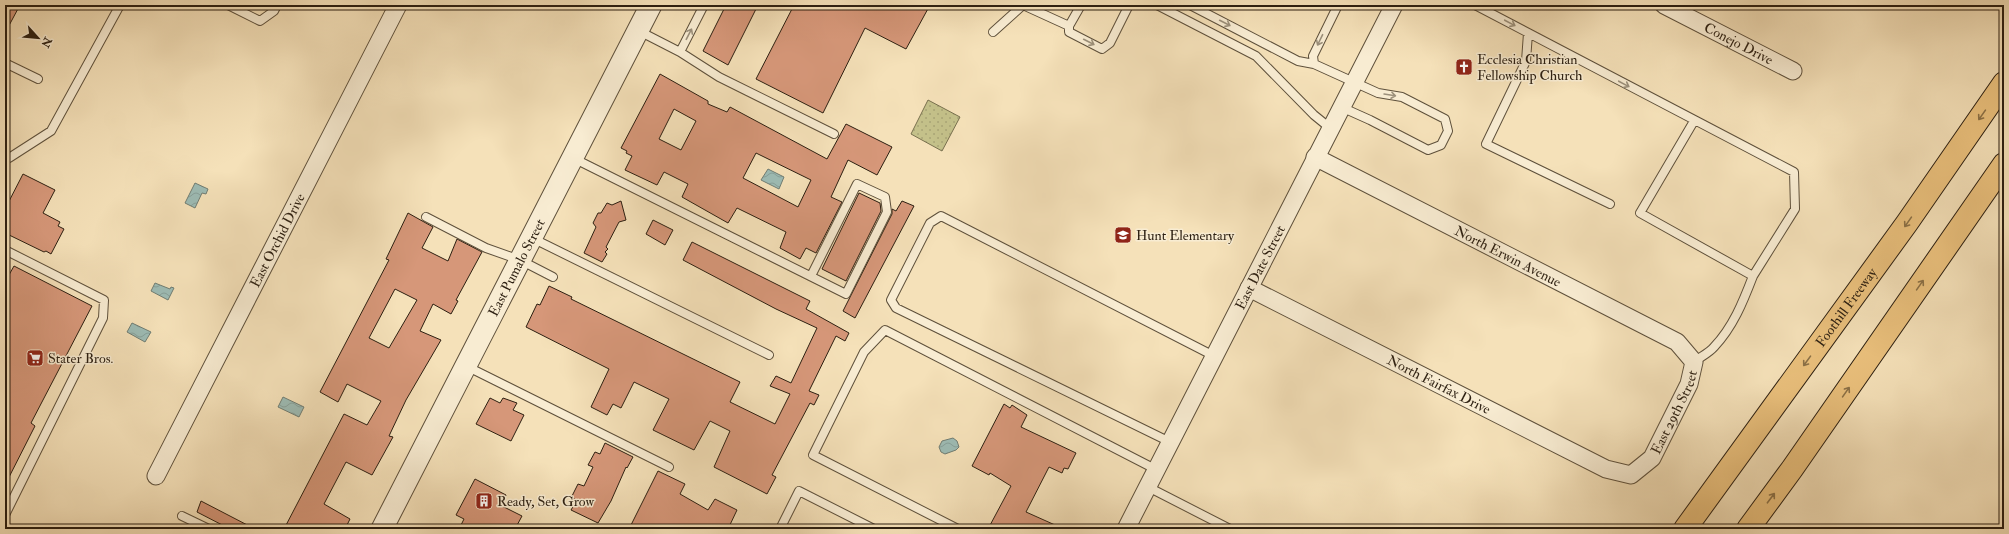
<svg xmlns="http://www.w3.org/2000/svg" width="2009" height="534" font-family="'IM FELL Double Pica',serif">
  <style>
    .grass { fill: url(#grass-dots); stroke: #78704e }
    .water { fill: url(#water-waves); stroke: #707d73 }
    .building { fill: #d69779; stroke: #2c1f11; fill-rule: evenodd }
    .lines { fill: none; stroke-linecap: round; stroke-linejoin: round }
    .service-casing { stroke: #5e503b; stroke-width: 10 }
    .minor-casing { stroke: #5e503b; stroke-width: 19 }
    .tertiary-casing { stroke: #5e503b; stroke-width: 23 }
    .motorway-casing { stroke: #2c1f11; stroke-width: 24 }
    .service { stroke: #f8ecd2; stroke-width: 8 }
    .minor { stroke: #f8ecd2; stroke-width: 17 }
    .tertiary { stroke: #f8ecd2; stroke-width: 21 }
    .motorway { stroke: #eac07c; stroke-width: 22 }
    .oneway { stroke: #9c907b }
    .oneway2 { stroke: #8b7046 }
    .labels { text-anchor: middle; stroke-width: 3; stroke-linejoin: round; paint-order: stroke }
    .street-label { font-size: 14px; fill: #2c1f11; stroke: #f8ecd2 }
    .poi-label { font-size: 14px; fill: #2c1f11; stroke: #f8ecd2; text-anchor: start }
  </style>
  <defs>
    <pattern id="grass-dots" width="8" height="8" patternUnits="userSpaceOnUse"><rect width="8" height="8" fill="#c4c18a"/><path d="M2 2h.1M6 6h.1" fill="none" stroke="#a9a576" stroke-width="1.8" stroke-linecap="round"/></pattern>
    <pattern id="water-waves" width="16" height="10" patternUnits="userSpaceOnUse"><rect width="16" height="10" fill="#9dbcb5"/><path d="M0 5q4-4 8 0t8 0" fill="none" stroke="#87a19b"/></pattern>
  </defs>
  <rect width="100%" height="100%" fill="#f5e1b9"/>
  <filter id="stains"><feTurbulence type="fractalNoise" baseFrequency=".005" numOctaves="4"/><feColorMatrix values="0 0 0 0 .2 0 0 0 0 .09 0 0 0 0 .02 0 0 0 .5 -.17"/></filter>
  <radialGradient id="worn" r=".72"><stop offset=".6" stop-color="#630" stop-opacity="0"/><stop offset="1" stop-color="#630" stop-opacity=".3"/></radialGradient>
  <!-- grass -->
  <path class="grass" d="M928,100L960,117L942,151L911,134Z"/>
  <!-- water -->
  <path class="water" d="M768,169L784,177L779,189L761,180Z
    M195,183L208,189L206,194L202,193L195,208L185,203Z
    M155,283L170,289L171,287L174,288L168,300L151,291Z
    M132,323L151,332L145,342L127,332Z
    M283,397L304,407L299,417L278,407Z
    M953,438L957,441L959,447L956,450L945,454L941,452L939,447L942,441Z"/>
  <!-- building -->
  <path class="building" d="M5,5H20L5,33Z
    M726,5H758L728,65L703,51Z
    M794,5H930L906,49L865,28L823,113L756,79Z
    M660,74L708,101V104L727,112L730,107L827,159L846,124L892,147L877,175L848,160L831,197L842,202L816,253L806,248L800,259L780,248L786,232L737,208L728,223L682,197L688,184L664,172L657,185L625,170L632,156L626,153L627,151L621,148ZM674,109L696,121L681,150L659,139ZM756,153L811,180L798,207L743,178Z
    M23,174L55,190L43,213L60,222L58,226L64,229L51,254L46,251L44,252L5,233V209Z
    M859,193L880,203L881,211L846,281L822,269Z
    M621,201L626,220L619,222L606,247L608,249L605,252L607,254L602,262L584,253L596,227L593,223L598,213H601L607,203L612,205Z
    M902,201L914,206L855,318L843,311L892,214V209L896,211Z
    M408,213L433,227L422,248L448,261L457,239L482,252L456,300L458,301L451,314L433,304L420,331L441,340L406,400L389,436L393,437L372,475L346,462L324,504L350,519L345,529H284L344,414L367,425L381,401L347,384L338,402L320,392L389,260L386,259ZM395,289L417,300L389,348L369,338Z
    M653,220L673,230L665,245L646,234Z
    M692,242L810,301L806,309L849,333L845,341L836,336L809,391L819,395L814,405L810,403L772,475L776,477L767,494L714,467L730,431L710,421L694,450L653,430L669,399L634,382L621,408L613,404L607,415L591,407L609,369L526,327L537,304L540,305L549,286L572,297L571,299L740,382L730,402L775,424L790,394L770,386L776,376L791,383L817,328L776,309L683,260Z
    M14,266L92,306L31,423L35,426L5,485V282Z
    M490,398L500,403L503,398L517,403L513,410L524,415L511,441L476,424Z
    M1004,404L1010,408L1012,405L1027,415L1021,427L1076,453L1068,469L1064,468L1062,473L1049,467L1026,512L1064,529H988L1011,486L990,473L989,475L972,466Z
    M605,443L633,457L627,468L626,467L611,501L598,523L571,510L577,500L571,498L578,484L584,486L593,467L588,465L595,452L600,454Z
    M658,471L685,484L680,494L708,510L715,499L737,510L728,529H629Z
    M475,479L506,495L502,506L522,516L515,529H459L464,519L456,515Z
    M201,501L255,529H230L197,512Z"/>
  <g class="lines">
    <!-- service casing -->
    <g class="service-casing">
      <path id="service" d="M228,5L260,21L274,11L277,5
        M1081,5L1069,26V32L1102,49L1110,43L1129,5
        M1157,5L1256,56L1314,115L1330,128
        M1190,5L1298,61L1314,64
        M1338,5L1313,56L1314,64L1378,93L1402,97L1445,119L1448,131L1441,145L1428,150L1370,120L1341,107
        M1475,5L1794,172L1795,209L1753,276L1640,213L1694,121
        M639,31L680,52L704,5
        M993,32L1023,5L1069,26
        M1528,33L1526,61L1486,144L1610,204
        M680,52L719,77L834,134
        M5,63L38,79
        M9,158L51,131L120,5
        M573,158L846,294L887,212L885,197L857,184L811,276
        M426,217L486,248L520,260L553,277
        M532,238L769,355
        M5,250L104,300L103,318L5,515
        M1694,362C1700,357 1709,353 1714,347C1733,327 1743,302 1753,276
        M466,366L669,467
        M1170,442L896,308L891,300L930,223L941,216L1214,356
        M1148,487L1230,529
        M182,516L209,529
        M780,529L799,491L874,529
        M958,529L813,455L864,352L885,330L1157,470"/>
    </g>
    <!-- minor casing -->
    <g class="minor-casing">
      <g id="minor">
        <path id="s1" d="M1664,5L1793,71"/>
        <path id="s2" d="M1249,288L1606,469L1631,475L1652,458L1689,384L1694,362L1677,342L1315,157"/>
        <path id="s3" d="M156,476L398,5"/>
        <path id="s4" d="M1126,529L1394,5"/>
      </g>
    </g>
    <!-- tertiary casing -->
    <g class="tertiary-casing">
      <g id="tertiary">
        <path id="s5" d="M382,529L651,5"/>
      </g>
    </g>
    <!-- motorway casing -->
    <g class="motorway-casing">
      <g id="motorway">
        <path id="s6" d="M1685,529L1907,223L2004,83"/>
        <path d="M1748,529L1792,469L2004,164"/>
      </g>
    </g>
    <!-- service -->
    <use href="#service" class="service"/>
    <!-- minor -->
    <use href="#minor" class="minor"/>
    <!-- tertiary -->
    <use href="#tertiary" class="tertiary"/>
    <!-- motorway -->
    <use href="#motorway" class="motorway"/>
  </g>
  <!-- one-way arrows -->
  <defs><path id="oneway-shaft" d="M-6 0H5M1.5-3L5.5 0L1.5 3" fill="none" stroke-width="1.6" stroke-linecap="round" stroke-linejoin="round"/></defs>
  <g class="oneway">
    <use href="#oneway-shaft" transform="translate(1225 23) rotate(27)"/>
    <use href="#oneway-shaft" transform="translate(1510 23) rotate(28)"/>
    <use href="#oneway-shaft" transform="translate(689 34) rotate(-63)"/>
    <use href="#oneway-shaft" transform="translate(1320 40) rotate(116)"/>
    <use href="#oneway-shaft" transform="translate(1089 42) rotate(27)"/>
    <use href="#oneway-shaft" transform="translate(1624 84) rotate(28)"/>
    <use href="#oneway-shaft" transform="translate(1390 95) rotate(9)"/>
  </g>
  <g class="oneway2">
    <use href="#oneway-shaft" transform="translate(1982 115) rotate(125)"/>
    <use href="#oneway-shaft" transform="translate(1908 222) rotate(125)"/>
    <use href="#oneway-shaft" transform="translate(1920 285) rotate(-55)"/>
    <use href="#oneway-shaft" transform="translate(1807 361) rotate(126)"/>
    <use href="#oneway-shaft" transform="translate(1846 392) rotate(-55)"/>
    <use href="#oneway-shaft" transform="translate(1771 498) rotate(-53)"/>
  </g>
  <!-- icons -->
  <defs>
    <g id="church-square" transform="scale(0.9)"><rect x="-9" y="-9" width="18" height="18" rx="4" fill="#8f2418" stroke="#f8ecd2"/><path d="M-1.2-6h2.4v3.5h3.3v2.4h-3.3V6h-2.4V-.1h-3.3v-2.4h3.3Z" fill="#fff"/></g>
    <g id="school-square" transform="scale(0.9)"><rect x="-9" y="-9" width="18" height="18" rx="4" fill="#8f2418" stroke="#f8ecd2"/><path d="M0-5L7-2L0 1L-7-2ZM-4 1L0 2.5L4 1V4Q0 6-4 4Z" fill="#fff"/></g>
    <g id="supermarket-square" transform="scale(0.9)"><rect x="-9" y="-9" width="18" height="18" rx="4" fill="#8f2418" stroke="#f8ecd2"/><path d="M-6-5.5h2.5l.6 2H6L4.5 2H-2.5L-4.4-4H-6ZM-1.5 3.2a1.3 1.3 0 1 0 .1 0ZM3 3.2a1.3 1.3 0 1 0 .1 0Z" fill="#fff"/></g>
    <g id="building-square" transform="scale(0.9)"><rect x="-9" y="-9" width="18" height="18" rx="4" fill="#8f2418" stroke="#f8ecd2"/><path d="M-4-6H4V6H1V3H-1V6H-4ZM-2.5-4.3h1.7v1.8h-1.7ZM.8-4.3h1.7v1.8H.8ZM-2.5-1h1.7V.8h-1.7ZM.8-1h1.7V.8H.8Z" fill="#fff"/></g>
  </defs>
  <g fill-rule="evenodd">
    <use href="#church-square" x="1464" y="67"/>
    <use href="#school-square" x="1123" y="235"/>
    <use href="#supermarket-square" x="35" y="358"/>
    <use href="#building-square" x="484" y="501"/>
  </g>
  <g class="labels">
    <!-- street labels -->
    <g class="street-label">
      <text dy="5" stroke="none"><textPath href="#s1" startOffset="84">Conejo Drive</textPath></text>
      <text dy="5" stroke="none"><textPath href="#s3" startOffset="265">East Orchid Drive</textPath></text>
      <text transform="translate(1508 256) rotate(27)" y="5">North Erwin Avenue</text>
      <text dy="5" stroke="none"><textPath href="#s5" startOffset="294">East Pumalo Street</textPath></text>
      <text dy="5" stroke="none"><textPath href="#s4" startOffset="294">East Date Street</textPath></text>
      <text dy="5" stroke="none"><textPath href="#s6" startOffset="274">Foothill Freeway</textPath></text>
      <text dy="5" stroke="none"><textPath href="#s2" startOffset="213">North Fairfax Drive</textPath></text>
      <text dy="5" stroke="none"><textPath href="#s2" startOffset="504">East 29th Street</textPath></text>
    </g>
    <!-- poi labels -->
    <g class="poi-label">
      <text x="1477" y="64">Ecclesia Christian<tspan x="1477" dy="16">Fellowship Church</tspan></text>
      <text x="1136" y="240">Hunt Elementary</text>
      <text x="48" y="363">Stater Bros.</text>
      <text x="497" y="506">Ready, Set, Grow</text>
    </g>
  </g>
  <!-- margin -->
  <rect width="2009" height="534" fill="none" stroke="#f5e1b9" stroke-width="20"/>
  <rect x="6" y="6" width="1997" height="522" fill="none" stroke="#2c1f11" stroke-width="2"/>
  <rect x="10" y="10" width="1989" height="514" fill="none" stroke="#2c1f11"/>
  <!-- north arrow -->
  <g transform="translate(38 38) rotate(117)" stroke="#f8ecd2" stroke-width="3" paint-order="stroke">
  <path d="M0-3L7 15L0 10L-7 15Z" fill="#2c1f11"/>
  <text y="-6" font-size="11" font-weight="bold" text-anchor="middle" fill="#2c1f11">N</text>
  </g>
  <rect width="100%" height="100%" filter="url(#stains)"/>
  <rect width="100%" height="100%" fill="url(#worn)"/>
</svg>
